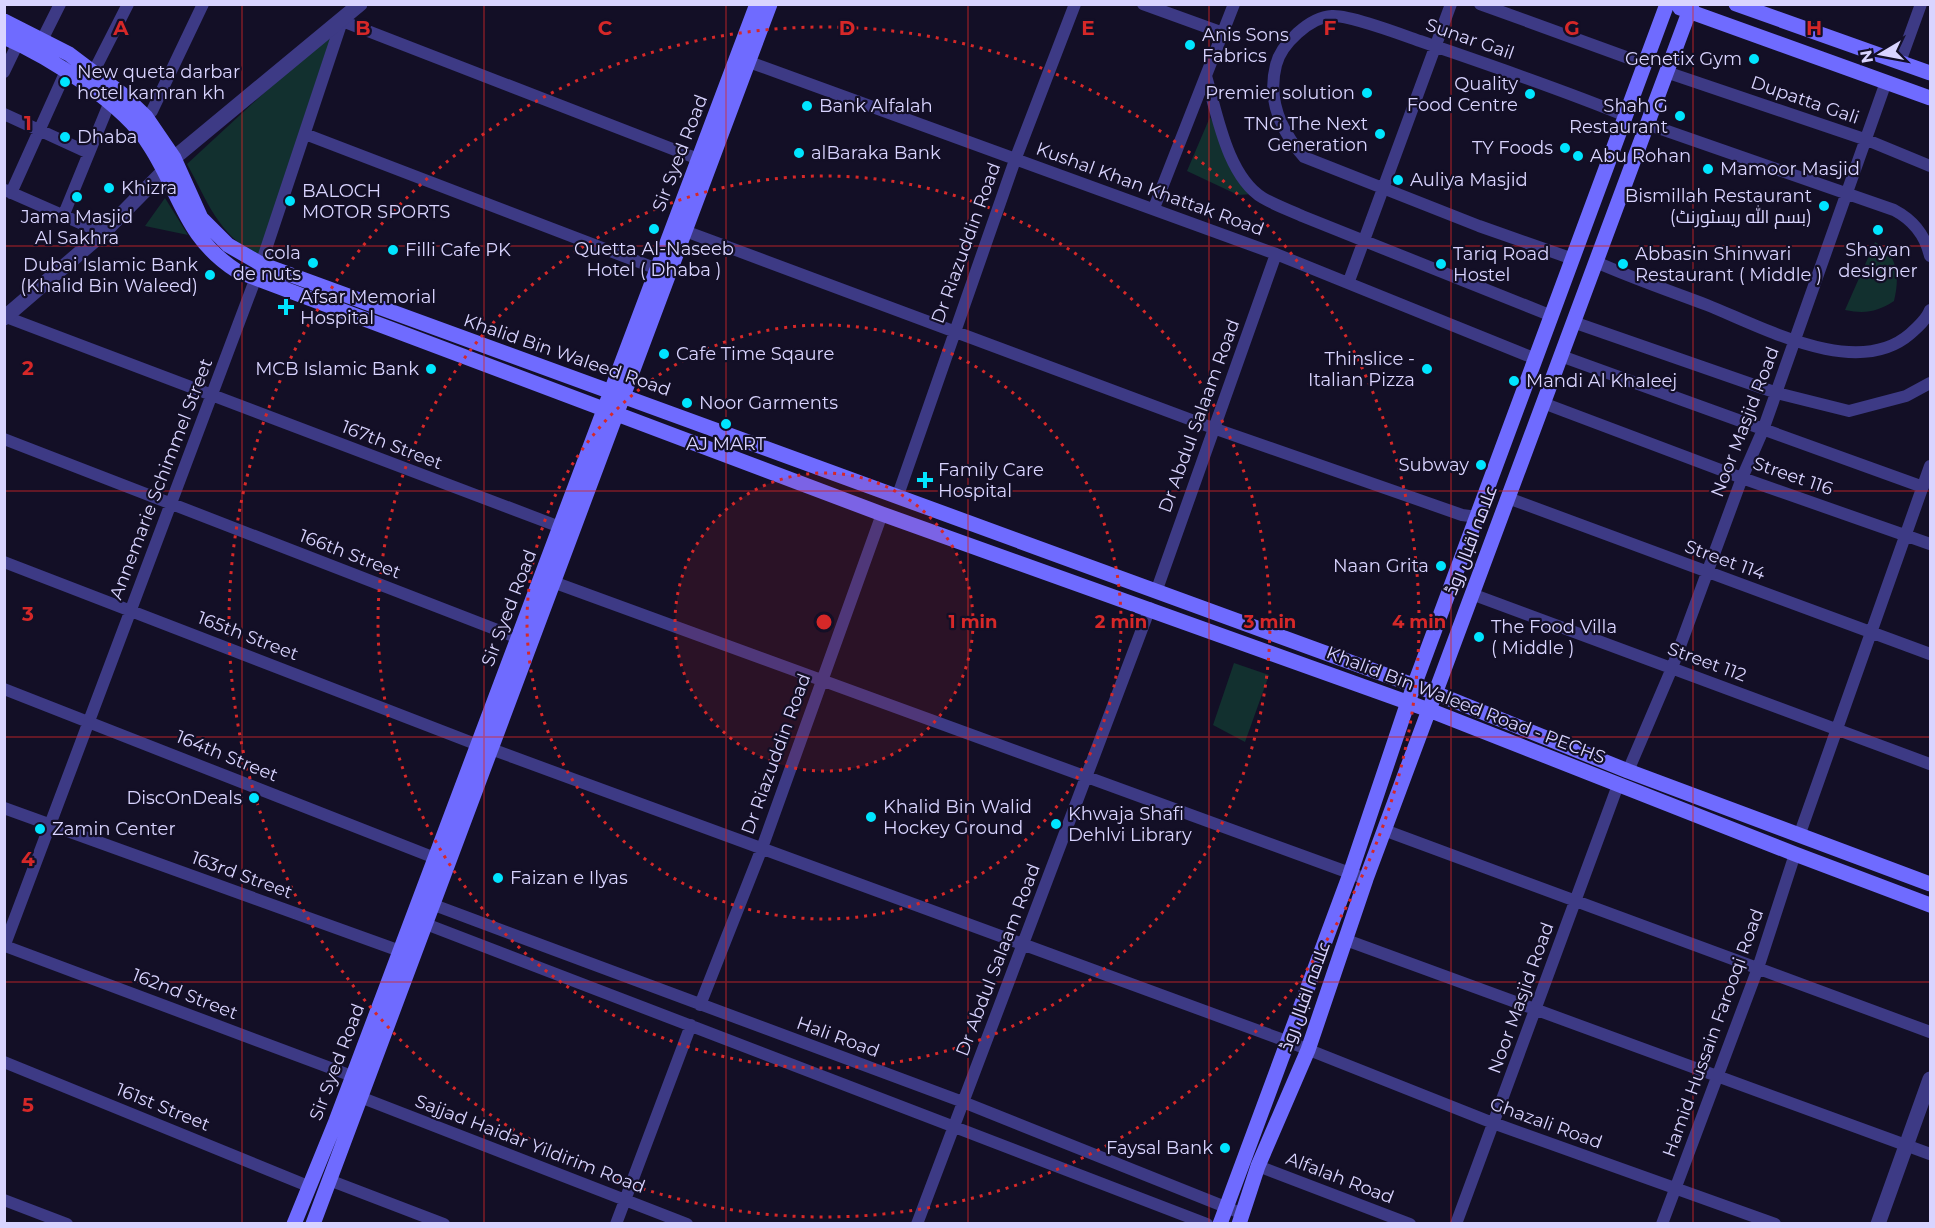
<svg xmlns="http://www.w3.org/2000/svg" width="1935" height="1228" font-family="Montserrat,Cairo,sans-serif">
  <style>
    .green { fill: #12302f }
    .lines { fill: none; stroke-linecap: round; stroke-linejoin: round }
    .minor { stroke: #3d3a85; stroke-width: 12 }
    .tertiary { stroke: #3d3a85; stroke-width: 15 }
    .secondary { stroke: #6f6bff; stroke-width: 15 }
    .grid { fill: none; stroke: #d62828; stroke-width: 1.5; stroke-opacity: 0.55 }
    .ring { fill: none; stroke: #d62828; stroke-width: 3; stroke-dasharray: 3 6 }
    .poi-dot { fill: #00e5ff; stroke: #130f26; stroke-width: 2 }
    .labels { text-anchor: middle; stroke-width: 4.5; stroke-linejoin: round; paint-order: stroke }
    .poi-label { font-size: 18px; fill: #d9d4ff; stroke: #130f26; text-anchor: start }
    .street-label { font-size: 18px; fill: #d9d4ff; stroke: #130f26 }
    .grid-label { font-size: 20px; text-anchor: middle; font-weight: bold; fill: #d62828; stroke: #130f26; stroke-width: 4.5; stroke-linejoin: round; paint-order: stroke }
    .centre { fill: #d62828; stroke: #130f26; stroke-width: 3 }
    .ring-label { font-size: 18px; text-anchor: middle; font-weight: bold; fill: #d62828; stroke: #130f26; stroke-width: 4.5; stroke-linejoin: round; paint-order: stroke }
  </style>
  <rect width="100%" height="100%" fill="#130f26"/>
  <!-- green -->
  <path class="green" d="M342,21L264,258C219,238 209,204 187,164Z
    M1210,117L1254,194L1238,195L1187,171Z
    M165,198L188,235L145,226Z
    M1875,242C1898,255 1900,276 1894,301C1877,312 1865,314 1845,310Z
    M1234,663L1269,675L1245,742L1213,725Z"/>
  <g class="lines">
    <!-- minor -->
    <path class="minor" d="M1143,4L1223,33
      M1480,4L1645,64
      M43,38L60,4
      M749,62L1276,254L1536,359
      M1900,62L1921,4
      M94,71L128,4
      M4,72L18,43
      M1666,72L1867,140L1930,166
      M1206,76C1217,113 1227,176 1263,198C1275,205 1289,210 1302,216L1552,316
      M4,114L89,153
      M146,117L152,111L203,4
      M1647,124L1894,210C1913,220 1925,234 1930,256
      M305,134L665,272
      M5,190L103,233
      M11,193L66,71
      M1154,208L1234,4
      M64,214L109,104
      M685,231L1213,428L1462,515L1477,517
      M1573,259L1479,226L1304,157C1281,131 1267,100 1276,65C1281,44 1310,17 1332,16C1350,15 1400,34 1420,41C1489,65 1558,88 1626,116
      M1596,262C1632,278 1670,291 1707,305C1762,327 1857,380 1910,334C1918,327 1927,319 1930,310
      M1349,281L1451,4
      M6,317L560,527
      M1573,322L1777,393L1849,411L1906,396L1930,383
      M1561,356L1923,487
      M1543,403L1742,478L1930,544
      M4,439L518,638
      M898,495L1015,160L1075,4
      M1508,498L1930,654
      M4,562L478,745
      M553,582L1358,876
      M1156,592L1276,254
      M1472,594L1930,764
      M4,689L435,858
      M491,749L1289,1042L1493,1123L1775,1224
      M1628,771L1672,668L1742,478L1763,430L1886,82
      M4,808L400,951
      M1384,830L1930,1032
      M1799,836L1930,466
      M426,902L963,1102L1243,1214
      M418,921L1207,1224
      M1346,940L1930,1154
      M5,946L352,1076
      M4,947L261,264L342,21L706,162
      M700,1005L762,848L882,514
      M4,1062L308,1186
      M360,1097L687,1224
      M1258,1166L1410,1224
      M329,1180L444,1224
      M4,1200L67,1224
      M616,1224L691,1025
      M917,1224L1150,608
      M1456,1224L1618,785
      M1662,1224L1758,968L1795,854"/>
    <!-- tertiary -->
    <path class="tertiary" d="M174,158L360,4
      M4,318L103,233L164,171
      M1878,1224L1930,1079"/>
    <!-- secondary -->
    <path class="secondary" d="M1736,4L1930,73
      M1680,8L1930,98
      M4,21L69,54L122,94L146,117L174,158L201,218L228,245L261,264L1435,693L1628,771L1930,884
      M4,37C50,57 124,104 150,146C181,194 185,238 237,271L882,514L1429,710L1795,854L1930,905
      M294,1224L336,1121L757,4
      M313,1224L770,4
      M1220,1224L1350,874L1408,702L1667,4
      M1239,1224L1258,1166L1308,1050L1366,879L1692,4"/>
  </g>
  <!-- grid -->
  <path class="grid" d="M242,4V1224M484,4V1224M726,4V1224M968,4V1224M1209,4V1224M1451,4V1224M1693,4V1224M4,246H1930M4,491H1930M4,737H1930M4,982H1930"/>
  <!-- distance rings -->
  <circle cx="824" cy="622" r="149" fill="#d62828" fill-opacity=".12"/>
  <g class="ring">
    <circle cx="824" cy="622" r="149"/>
    <circle cx="824" cy="622" r="297"/>
    <circle cx="824" cy="622" r="446"/>
    <circle cx="824" cy="622" r="595"/>
  </g>
  <!-- markers -->
  <g class="poi-dot">
    <circle cx="1190" cy="45" r="6"/>
    <circle cx="1754" cy="59" r="6"/>
    <circle cx="65" cy="82" r="6"/>
    <circle cx="1367" cy="93" r="6"/>
    <circle cx="1530" cy="94" r="6"/>
    <circle cx="807" cy="106" r="6"/>
    <circle cx="1680" cy="116" r="6"/>
    <circle cx="1380" cy="134" r="6"/>
    <circle cx="65" cy="137" r="6"/>
    <circle cx="1565" cy="148" r="6"/>
    <circle cx="799" cy="153" r="6"/>
    <circle cx="1578" cy="156" r="6"/>
    <circle cx="1708" cy="169" r="6"/>
    <circle cx="1398" cy="180" r="6"/>
    <circle cx="109" cy="188" r="6"/>
    <circle cx="77" cy="197" r="6"/>
    <circle cx="290" cy="201" r="6"/>
    <circle cx="1824" cy="206" r="6"/>
    <circle cx="654" cy="229" r="6"/>
    <circle cx="1878" cy="230" r="6"/>
    <circle cx="393" cy="250" r="6"/>
    <circle cx="313" cy="263" r="6"/>
    <circle cx="1441" cy="264" r="6"/>
    <circle cx="1623" cy="264" r="6"/>
    <circle cx="210" cy="275" r="6"/>
    <path d="M283 298h6v6h6v6h-6v6h-6v-6h-6v-6h6z"/>
    <circle cx="664" cy="354" r="6"/>
    <circle cx="431" cy="369" r="6"/>
    <circle cx="1427" cy="369" r="6"/>
    <circle cx="1514" cy="381" r="6"/>
    <circle cx="687" cy="403" r="6"/>
    <circle cx="726" cy="424" r="6"/>
    <circle cx="1481" cy="465" r="6"/>
    <path d="M922 471h6v6h6v6h-6v6h-6v-6h-6v-6h6z"/>
    <circle cx="1441" cy="566" r="6"/>
    <circle cx="1479" cy="637" r="6"/>
    <circle cx="254" cy="798" r="6"/>
    <circle cx="871" cy="817" r="6"/>
    <circle cx="1056" cy="824" r="6"/>
    <circle cx="40" cy="829" r="6"/>
    <circle cx="498" cy="878" r="6"/>
    <circle cx="1225" cy="1148" r="6"/>
  </g>
  <g class="labels">
    <!-- poi labels -->
    <g class="poi-label">
      <text x="1202" y="41">Anis Sons<tspan x="1202" dy="21">Fabrics</tspan></text>
      <text x="1742" y="65" text-anchor="end">Genetix Gym</text>
      <text x="77" y="78">New queta darbar<tspan x="77" dy="21">hotel kamran kh</tspan></text>
      <text x="1518" y="90" text-anchor="end">Quality<tspan x="1518" dy="21">Food Centre</tspan></text>
      <text x="1355" y="99" text-anchor="end">Premier solution</text>
      <text x="819" y="112">Bank Alfalah</text>
      <text x="1668" y="112" text-anchor="end">Shah G<tspan x="1668" dy="21">Restaurant</tspan></text>
      <text x="1368" y="130" text-anchor="end">TNG The Next<tspan x="1368" dy="21">Generation</tspan></text>
      <text x="77" y="143">Dhaba</text>
      <text x="1553" y="154" text-anchor="end">TY Foods</text>
      <text x="811" y="159">alBaraka Bank</text>
      <text x="1590" y="162">Abu Rohan</text>
      <text x="1720" y="175">Mamoor Masjid</text>
      <text x="1410" y="186">Auliya Masjid</text>
      <text x="121" y="194">Khizra</text>
      <text x="302" y="197">BALOCH<tspan x="302" dy="21">MOTOR SPORTS</tspan></text>
      <text x="1812" y="202" text-anchor="end">Bismillah Restaurant<tspan x="1812" dy="21">(بسم الله ریسٹورنٹ)</tspan></text>
      <text x="77" y="223" text-anchor="middle">Jama Masjid<tspan x="77" dy="21">Al Sakhra</tspan></text>
      <text x="654" y="255" text-anchor="middle">Quetta Al-Naseeb<tspan x="654" dy="21">Hotel ( Dhaba )</tspan></text>
      <text x="405" y="256">Filli Cafe PK</text>
      <text x="1878" y="256" text-anchor="middle">Shayan<tspan x="1878" dy="21">designer</tspan></text>
      <text x="301" y="259" text-anchor="end">cola<tspan x="301" dy="21">de nuts</tspan></text>
      <text x="1453" y="260">Tariq Road<tspan x="1453" dy="21">Hostel</tspan></text>
      <text x="1635" y="260">Abbasin Shinwari<tspan x="1635" dy="21">Restaurant ( Middle )</tspan></text>
      <text x="198" y="271" text-anchor="end">Dubai Islamic Bank<tspan x="198" dy="21">(Khalid Bin Waleed)</tspan></text>
      <text x="300" y="303">Afsar Memorial<tspan x="300" dy="21">Hospital</tspan></text>
      <text x="676" y="360">Cafe Time Sqaure</text>
      <text x="1415" y="365" text-anchor="end">Thinslice -<tspan x="1415" dy="21">Italian Pizza</tspan></text>
      <text x="419" y="375" text-anchor="end">MCB Islamic Bank</text>
      <text x="1526" y="387">Mandi Al Khaleej</text>
      <text x="699" y="409">Noor Garments</text>
      <text x="726" y="450" text-anchor="middle">AJ MART</text>
      <text x="1469" y="471" text-anchor="end">Subway</text>
      <text x="938" y="476">Family Care<tspan x="938" dy="21">Hospital</tspan></text>
      <text x="1429" y="572" text-anchor="end">Naan Grita</text>
      <text x="1491" y="633">The Food Villa<tspan x="1491" dy="21">( Middle )</tspan></text>
      <text x="242" y="804" text-anchor="end">DiscOnDeals</text>
      <text x="883" y="813">Khalid Bin Walid<tspan x="883" dy="21">Hockey Ground</tspan></text>
      <text x="1068" y="820">Khwaja Shafi<tspan x="1068" dy="21">Dehlvi Library</tspan></text>
      <text x="52" y="835">Zamin Center</text>
      <text x="510" y="884">Faizan e Ilyas</text>
      <text x="1213" y="1154" text-anchor="end">Faysal Bank</text>
    </g>
    <!-- street labels -->
    <g class="street-label">
      <text transform="translate(1470 39) rotate(19)" y="6">Sunar Gail</text>
      <text transform="translate(1805 100) rotate(19)" y="6">Dupatta Gali</text>
      <text transform="translate(680 153) rotate(-69)" y="6">Sir Syed Road</text>
      <text transform="translate(1150 189) rotate(20)" y="6">Kushal Khan Khattak Road</text>
      <text transform="translate(966 243) rotate(-70)" y="6">Dr Riazuddin Road</text>
      <text transform="translate(567 355) rotate(19)" y="6">Khalid Bin Waleed Road</text>
      <text transform="translate(1199 416) rotate(-70)" y="6">Dr Abdul Salaam Road</text>
      <text transform="translate(1745 422) rotate(-69)" y="6">Noor Masjid Road</text>
      <text transform="translate(392 445) rotate(21)" y="6">167th Street</text>
      <text transform="translate(1793 476) rotate(19)" y="6">Street 116</text>
      <text transform="translate(161 479) rotate(-69)" y="6">Annemarie Schimmel Street</text>
      <text transform="translate(1471 540) rotate(-69)" y="6">علامہ اقبال روڈ</text>
      <text transform="translate(350 554) rotate(21)" y="6">166th Street</text>
      <text transform="translate(1725 560) rotate(20)" y="6">Street 114</text>
      <text transform="translate(509 608) rotate(-69)" y="6">Sir Syed Road</text>
      <text transform="translate(248 636) rotate(21)" y="6">165th Street</text>
      <text transform="translate(1707 662) rotate(20)" y="6">Street 112</text>
      <text transform="translate(1466 705) rotate(21)" y="6">Khalid Bin Waleed Road - PECHS</text>
      <text transform="translate(776 754) rotate(-70)" y="6">Dr Riazuddin Road</text>
      <text transform="translate(227 756) rotate(22)" y="6">164th Street</text>
      <text transform="translate(242 875) rotate(20)" y="6">163rd Street</text>
      <text transform="translate(998 960) rotate(-69)" y="6">Dr Abdul Salaam Road</text>
      <text transform="translate(185 994) rotate(21)" y="6">162nd Street</text>
      <text transform="translate(1305 996) rotate(-70)" y="6">علامہ اقبال روڈ</text>
      <text transform="translate(1521 998) rotate(-70)" y="6">Noor Masjid Road</text>
      <text transform="translate(1713 1033) rotate(-70)" y="6">Hamid Hussain Farooqi Road</text>
      <text transform="translate(838 1037) rotate(20)" y="6">Hali Road</text>
      <text transform="translate(337 1062) rotate(-69)" y="6">Sir Syed Road</text>
      <text transform="translate(163 1107) rotate(22)" y="6">161st Street</text>
      <text transform="translate(1546 1123) rotate(20)" y="6">Ghazali Road</text>
      <text transform="translate(530 1144) rotate(21)" y="6">Sajjad Haidar Yildirim Road</text>
      <text transform="translate(1340 1178) rotate(21)" y="6">Alfalah Road</text>
    </g>
  </g>
  <g class="grid-label">
    <text x="121" y="35">A</text>
    <text x="363" y="35">B</text>
    <text x="605" y="35">C</text>
    <text x="847" y="35">D</text>
    <text x="1088" y="35">E</text>
    <text x="1330" y="35">F</text>
    <text x="1572" y="35">G</text>
    <text x="1814" y="35">H</text>
    <text x="28" y="130">1</text>
    <text x="28" y="375">2</text>
    <text x="28" y="621">3</text>
    <text x="28" y="866">4</text>
    <text x="28" y="1112">5</text>
  </g>
  <circle cx="824" cy="622" r="9" class="centre"/>
  <g class="ring-label">
    <text x="973" y="628">1 min</text>
    <text x="1121" y="628">2 min</text>
    <text x="1270" y="628">3 min</text>
    <text x="1419" y="628">4 min</text>
  </g>
  <!-- border -->
  <rect width="1935" height="1228" fill="none" stroke="#d9d4ff" stroke-width="12"/>
  <!-- north arrow -->
  <g transform="translate(1881 54) rotate(260)" stroke="#130f26" stroke-width="4.5" paint-order="stroke">
  <path d="M0-4.5L10 22L0 15L-10 22Z" fill="#d9d4ff"/>
  <text y="-9" font-size="16" font-weight="bold" text-anchor="middle" fill="#d9d4ff">N</text>
  </g>
</svg>
